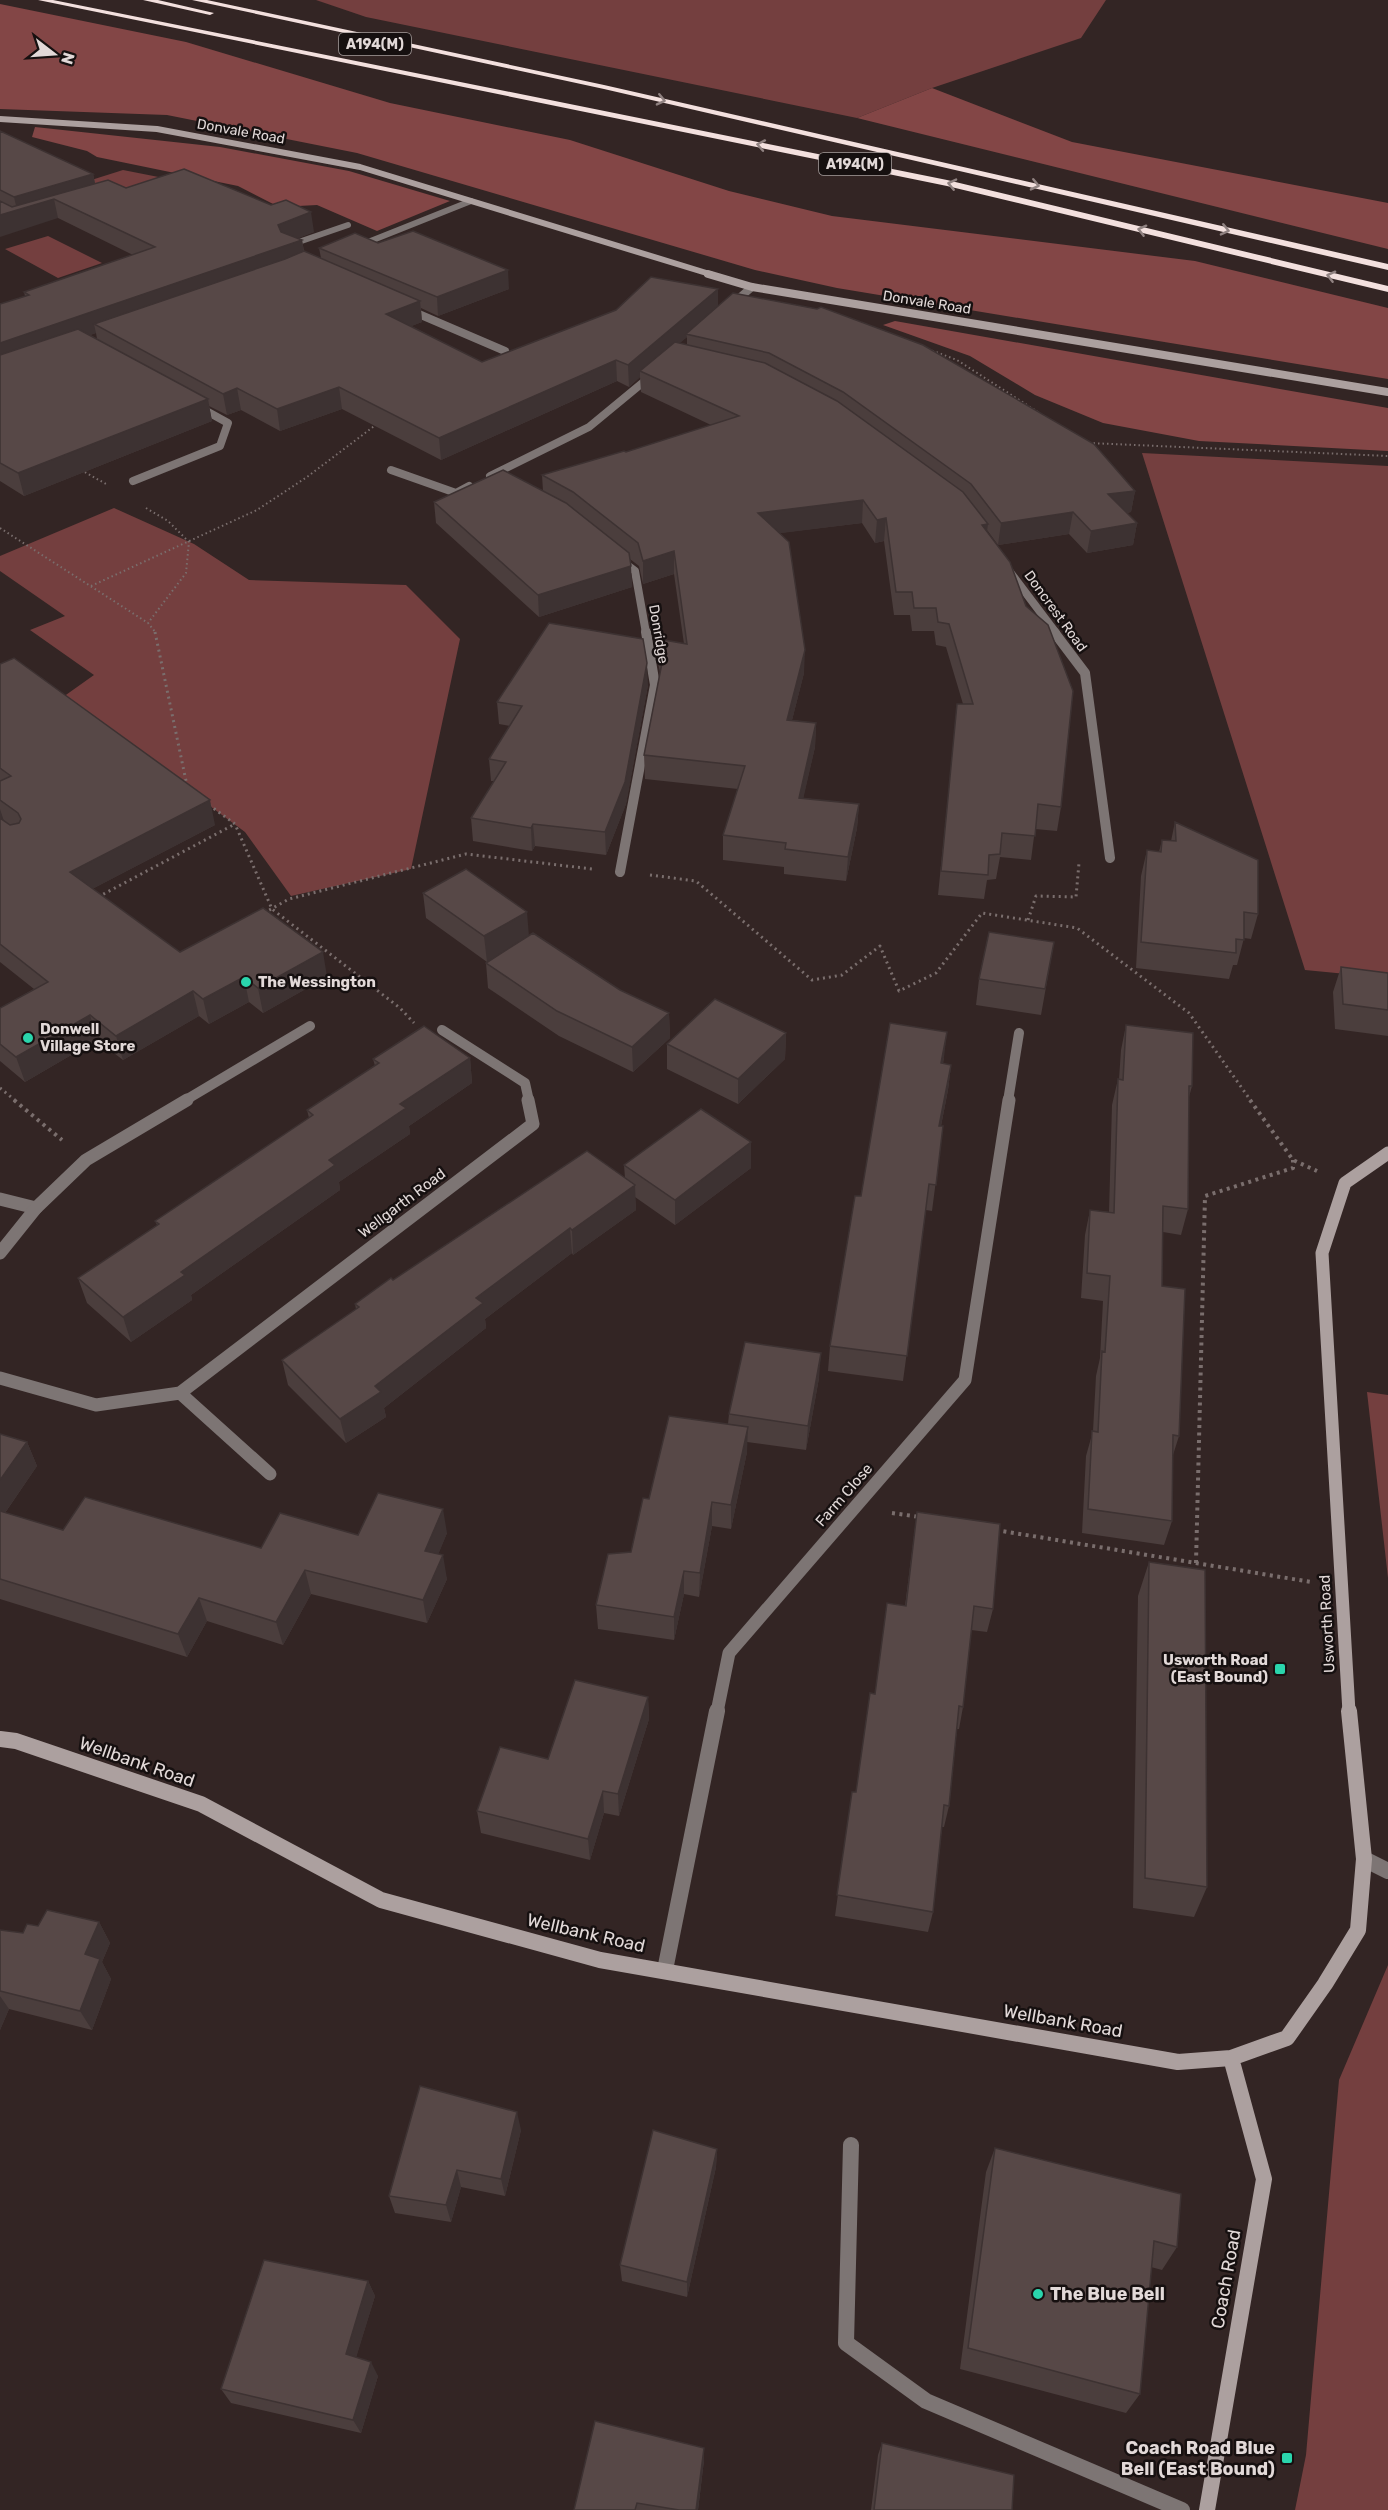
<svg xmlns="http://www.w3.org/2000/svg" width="1388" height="2510" font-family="Rubik,sans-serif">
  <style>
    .green { fill: #743f3f }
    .forest { fill: #834646 }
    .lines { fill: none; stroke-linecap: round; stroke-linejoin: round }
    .path-far2 { stroke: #7a6e6d; stroke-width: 2; stroke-dasharray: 1.5 3; stroke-linecap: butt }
    .path-far1 { stroke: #7a6e6d; stroke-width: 3; stroke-dasharray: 2 4; stroke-linecap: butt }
    .path { stroke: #7a6e6d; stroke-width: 4; stroke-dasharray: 3 4.5; stroke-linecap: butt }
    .lane-far2 { stroke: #7d7574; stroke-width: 6 }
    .lane-far1 { stroke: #7d7574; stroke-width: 13 }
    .lane { stroke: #7d7574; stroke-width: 16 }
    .street-far4 { stroke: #7d7574; stroke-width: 6 }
    .street-far3 { stroke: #7d7574; stroke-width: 8 }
    .street-far2 { stroke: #7d7574; stroke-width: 10 }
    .street-far1 { stroke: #7d7574; stroke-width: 13 }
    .street { stroke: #7d7574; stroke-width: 16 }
    .secondary-far3 { stroke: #aca09f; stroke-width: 6 }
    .secondary-far2 { stroke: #aca09f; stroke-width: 8 }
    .secondary-far1 { stroke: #aca09f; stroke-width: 13 }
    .secondary { stroke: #aca09f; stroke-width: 16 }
    .highway { fill: #f3e0de; fill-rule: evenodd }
    .wall { fill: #4b3e3d; fill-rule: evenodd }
    .shaded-wall { fill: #3d3232 }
    .building { fill: #574847; stroke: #3d3232; stroke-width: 1.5 }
    .oneway { stroke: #908281 }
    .poi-dot { fill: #2ad5ac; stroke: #161010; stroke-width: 2 }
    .labels { text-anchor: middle; stroke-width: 5; stroke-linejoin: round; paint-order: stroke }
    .shield { fill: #161010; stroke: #a59d9c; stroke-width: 1.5 }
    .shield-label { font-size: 14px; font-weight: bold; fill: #e2d9d8 }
    .far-street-label { font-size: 14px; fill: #e2d9d8; stroke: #161010 }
    .poi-label { font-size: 15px; font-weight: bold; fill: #e2d9d8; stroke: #161010; text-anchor: start }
    .street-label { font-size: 15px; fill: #e2d9d8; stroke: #161010 }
    .near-street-label { font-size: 18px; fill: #e2d9d8; stroke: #161010 }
    .near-poi-label { font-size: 18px; font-weight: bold; fill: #e2d9d8; stroke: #161010; text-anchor: start }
  </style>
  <rect width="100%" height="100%" fill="#332524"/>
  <!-- green -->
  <path class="green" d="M316,0H1106L1081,38L932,88L857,118L366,17Z
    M123,170L184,182L138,202L85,182Z
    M48,236L102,263L58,278L5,249Z
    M1142,453L1388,466V978L1305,970Z
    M114,508L194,544L249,580L406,585L460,639L411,869L291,896L245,832L63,697L94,675L30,630L65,616L0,571V556Z
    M1367,1392L1388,1395V1578Z
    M1388,1965V2510H1295L1306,2455L1339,2080Z"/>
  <!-- forest -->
  <path class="forest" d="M0,4L186,42L390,103L570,140L729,191L832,216L1195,261L1388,308V379L837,288L755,270L357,153L167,115L0,109Z
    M932,88L1072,142L1388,203V249L857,118Z
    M35,127L220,147L349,171L450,201L377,231L317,205L279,207L238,186L97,157L87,151L32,137Z
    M895,321L1388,408V451L1199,441L1103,423L1035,395L970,356L883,325Z"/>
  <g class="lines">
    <!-- path-far2 -->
    <path class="path-far2" d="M928,349L957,360L1041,414
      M1089,443L1388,456
      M81,470L106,484
      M146,508L168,521L189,542L186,573L148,623
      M0,528L148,623L156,633
      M91,586L257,510L307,477L377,424"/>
    <!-- path-far1 -->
    <path class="path-far1" d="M155,632L186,781L181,784
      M209,805L235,824L272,909L400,1008L414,1023
      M650,875L696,881L812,980L842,975L880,946L899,991L936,973L982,913L1077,928L1189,1013L1251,1101
      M98,897L235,824
      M264,913L289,899L466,854L592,869
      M1028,920L1036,896L1076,897L1079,863
      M0,1088L16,1101"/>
    <!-- path -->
    <path class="path" d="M14,1100L62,1140
      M1250,1100L1293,1160L1317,1171
      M892,1513L920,1517
      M996,1530L1311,1582
      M1196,1563L1205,1196L1293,1168V1160"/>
    <!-- lane-far2 -->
    <path class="lane-far2" d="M287,246L348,225"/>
    <!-- lane-far1 -->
    <path class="lane-far1" d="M0,1199L36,1208"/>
    <!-- lane -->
    <path class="lane" d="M1364,1859L1388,1871
      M851,2145L846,2343L926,2401L1182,2510"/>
    <!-- street-far4 -->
    <path class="street-far4" d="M358,246L471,201"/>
    <!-- street-far3 -->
    <path class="street-far3" d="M730,306L752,287
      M407,309L505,351
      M391,470L456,493L469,486
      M490,476L589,427L652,375
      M133,481L220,446L228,423L199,407
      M619,559L635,571L646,633
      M1007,568L1056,633"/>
    <!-- street-far2 -->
    <path class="street-far2" d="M1054,632L1085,673L1110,858
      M620,872L655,685L646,632
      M442,1030L525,1083L529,1101
      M184,1101L310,1026
      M1008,1101L1019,1033"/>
    <!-- street-far1 -->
    <path class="street-far1" d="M0,1253L36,1208L86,1160L187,1100
      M0,1378L96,1405L180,1393L533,1124L528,1100
      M180,1393L270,1474
      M717,1712L729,1653L965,1380L1009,1100"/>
    <!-- street -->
    <path class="street" d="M665,1970L717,1711"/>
    <!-- secondary-far3 -->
    <path class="secondary-far3" d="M0,119L157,129L360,167L713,275"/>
    <!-- secondary-far2 -->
    <path class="secondary-far2" d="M708,274L752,287L1388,392"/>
    <!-- secondary-far1 -->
    <path class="secondary-far1" d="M1349,1712L1322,1253L1345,1183L1388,1153"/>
    <!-- secondary -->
    <path class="secondary" d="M0,1739L16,1741L201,1804L381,1900L600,1960L1178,2062L1231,2058L1287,2038L1325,1984L1358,1930L1364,1859L1349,1711
      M1207,2510L1264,2179L1231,2058"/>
    <!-- highway -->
    <path class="highway" d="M38,0H53L947,180L1388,286V292L947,186Z
      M143,0H158L214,13L210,15Z
      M192,0H207L604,85L1388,264V270L604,89Z"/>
  </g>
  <!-- wall -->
  <path class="wall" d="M0,131L93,174L95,183L126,188L314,232L298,238L302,240L304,251L321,258L319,248L378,243L509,289L438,316L421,308L422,322L411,326L482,362L718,306L1135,491L1131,512L1127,513L1137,523L1133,545L1087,553L1069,534L998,545L987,530L1061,807L1057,831L1035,829L1031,860L1000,857L996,879L987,880L984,899L938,895L955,728L963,704L946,647L936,645L934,631H912L910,615H894L884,541L875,543L862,523L779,533L804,673L792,720L816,723L815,747L803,798L859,804L857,828L846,881L784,874V867L723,860V835L738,789L645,779L644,755L660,672L658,663V639L684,644L674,574L643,584L639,566L630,559L632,587L539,617L436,523L434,502L543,491L542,475L626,452L711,425L641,392L640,377L629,387L617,381L441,460L342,409L280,431L241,410L227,415L209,406L212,421L24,496L0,481V304L25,296L24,292L133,255L58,218L0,215ZM96,333L97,339L90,335ZM687,337V345L679,343Z
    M0,664L215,825L92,889L180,952L327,977L263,1013L249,1002L209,1024L199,1016L123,1060L97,1040L25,1082L0,1061V1008L34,989L0,962Z
    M648,685L626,804L606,855L535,846L532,851L473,841L471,818L494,781H491L489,759L510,726L499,724L497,702Z
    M1175,822L1258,914L1251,939L1244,938L1237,965H1233L1229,979L1136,968L1141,876L1147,850L1159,852L1162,840L1171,841Z
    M423,893L529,936L620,990L669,1013L670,1038L633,1072L559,1036L488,988L486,963L498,955L487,962L426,918Z
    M1054,942L1041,1015L976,1005L979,979Z
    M1341,967L1388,973V1036L1335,1029L1333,992Z
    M1126,1025L1192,1086L1189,1097L1188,1209L1181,1235L1163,1232L1162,1286L1179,1436L1173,1455L1172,1521L1164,1545L1082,1533L1086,1456L1093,1431L1096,1376L1100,1358L1103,1301L1081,1298L1085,1235L1090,1210L1109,1212L1112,1105L1118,1079H1119L1121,1050Z
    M786,1033L785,1059L738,1104L667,1069V1044Z
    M944,1057L943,1064L951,1065L948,1090L941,1126H943L932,1211L926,1210L903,1381L828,1371L830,1346L861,1196Z
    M470,1058L472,1083L409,1126L410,1134L339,1182L340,1190L191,1295L192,1300L131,1342L87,1303L78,1278L157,1225L155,1221L309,1118L307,1110L375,1066L373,1059Z
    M751,1142V1168L675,1225L635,1197L636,1210L573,1255L572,1253L485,1319L486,1328L384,1408L386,1417L346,1443L288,1385L282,1360L356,1309L355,1304L393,1280L625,1178L624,1165Z
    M819,1378L806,1450L747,1442V1452L731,1529L712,1526L699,1597L684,1594L674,1640L598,1629L596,1605L631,1552L649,1499L728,1424L729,1414Z
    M0,1434L27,1442L37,1466L5,1513L63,1530L261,1548L358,1535L447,1533L438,1554L447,1579L427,1623L311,1594L283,1645L207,1621L187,1657L0,1599Z
    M917,1512L993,1609L987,1632L971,1630L963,1707L959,1729H957L949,1806L944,1827H942L933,1912L928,1932L835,1916L852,1792H856L875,1694L905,1606Z
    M1149,1562L1207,1887L1194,1917L1133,1908L1138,1596Z
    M648,1697L649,1719L619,1816L604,1813L590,1860L481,1833L477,1811L548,1759Z
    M99,1922L110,1943L102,1962L111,1979L92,2030L9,2009L0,2030V1930L23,1933L38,1926Z
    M521,2130L505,2196L461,2187L451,2222L395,2213L389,2196Z
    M995,2148L1177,2247L1162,2270L1151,2267L1140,2394L1126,2413L960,2369L986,2172Z
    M717,2149L716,2167L687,2297L622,2281L620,2265Z
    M368,2281L375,2296L356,2357L378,2376L361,2433L231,2403L221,2389Z
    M882,2443L1012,2510H871L878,2455Z
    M704,2460L698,2510H574Z"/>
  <!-- shaded-wall -->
  <path class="shaded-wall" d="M93,174L97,193L54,199L58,218L0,237V215L17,210L14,197Z
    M311,212L314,232L281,245L278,225Z
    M302,240L305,260L94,324L96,333L0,366V343Z
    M508,270L509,289L438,316L437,297Z
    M718,289V310L686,334L687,337L645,373L640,371V377L629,387L628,365Z
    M420,301L422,322L389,335L386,314Z
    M616,360L617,381L441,460L439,438Z
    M339,387L342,409L280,431L277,409Z
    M237,388L241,410L227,415L223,394Z
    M208,399L212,421L24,496L18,473Z
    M1135,491L1131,512L1105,516L1108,494Z
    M863,500L862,523L757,536L758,513Z
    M1073,512L1069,534L998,545L1001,523Z
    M886,518L884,541L875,543L877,520Z
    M1137,523L1133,545L1087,553L1091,531Z
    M988,524L985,547L982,525Z
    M674,551V574L643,584V561Z
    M631,566L632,587L539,617L538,595Z
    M805,650L804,673L786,744L787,720Z
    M647,663L648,685L626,804L606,855L605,832Z
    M816,723L815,747L798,822L799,798Z
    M210,800L215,825L77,897L70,872Z
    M859,804L857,828L846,881L848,857Z
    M0,809L4,821L0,822Z
    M533,824L535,846L532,851L531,828Z
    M527,912L529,937L487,962L484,936Z
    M323,952L327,977L263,1013L258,988Z
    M244,977L249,1002L209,1024L203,999Z
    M193,991L199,1016L123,1060L116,1036Z
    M669,1013L670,1038L633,1072L632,1047Z
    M90,1015L97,1040L25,1082L16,1057Z
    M947,1032L944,1057L937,1089L941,1063Z
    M786,1033L785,1059L738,1104V1079Z
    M470,1058L472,1083L409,1126L410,1134L339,1182L340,1190L191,1295L192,1300L131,1342L123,1317L181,1272L329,1160L400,1104Z
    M951,1065L948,1090L936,1151L939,1126Z
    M751,1142V1168L675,1225V1200Z
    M635,1185L636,1210L573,1255L572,1230Z
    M570,1228L572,1253L485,1319L486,1328L384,1408L386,1417L346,1443L340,1419L375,1386L476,1298Z
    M821,1353L819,1378L806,1450L808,1426Z
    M748,1427L747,1452L731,1529V1505Z
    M27,1442L37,1466L0,1520V1480Z
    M712,1502V1526L699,1597L700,1573Z
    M443,1509L447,1533L430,1575L425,1551Z
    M443,1555L447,1579L427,1623L423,1600Z
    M305,1570L311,1594L283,1645L276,1622Z
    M684,1571V1594L674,1640V1617Z
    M199,1598L207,1621L187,1657L178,1634Z
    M648,1697L649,1719L619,1816L618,1794Z
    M603,1791L604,1813L590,1860L588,1839Z
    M99,1922L110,1943L102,1962L111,1979L92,2030L80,2011L85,1954Z
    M0,1996L9,2009L0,2030Z
    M517,2112L521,2130L505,2196L501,2179Z
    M717,2149L716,2167L687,2297V2282Z
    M457,2170L461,2187L451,2222L446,2205Z
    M368,2281L375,2296L353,2368L346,2354Z
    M371,2362L378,2376L361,2433L353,2420Z
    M704,2448V2460L698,2510H696Z"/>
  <!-- building -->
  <path class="building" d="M0,131L93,174L14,197L0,190Z
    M184,169L271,205L286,200L311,212L278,225L281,232L302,240L0,343V304L29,295L24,292L155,247L54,199L0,215V201L12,207L108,180L126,188Z
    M413,231L508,270L437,297L319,248L355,233L378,243Z
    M304,251L420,301L386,314L482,362L616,310L651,277L718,289L628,365L616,360L439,438L339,387L277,409L237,388L223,394L94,324L285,259Z
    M733,293L817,309L821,307L923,345L1094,444L1135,491L1108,494L1137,523L1091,531L1073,512L1001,523L971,484L843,392L769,353L686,334Z
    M78,329L208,399L18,473L0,463V355Z
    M675,342L765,363L837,401L963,492L988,524L982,525L1010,562L1026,606L1048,625L1073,691L1061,807L1038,804L1035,836L1002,833L1000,854L989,855L988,875L941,871L957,704H973L949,624L938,622L936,608H914L912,592H896L886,518L877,520L863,500L758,513L789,542L805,650L787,720L816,723L799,798L859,804L848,857L785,849L786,843L723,835L745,766L644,755L662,663L658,639L687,644L674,551L643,561L638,543L573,492L542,475L624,451L626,452L739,416L640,371Z
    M503,470L566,503L629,553L631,566L538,595L434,502Z
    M549,623L643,639L647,663L625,782L605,832L533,824L531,828L471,818L506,762L489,759L522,706L497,702Z
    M14,658L210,800L70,872L180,952L263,908L323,952L258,988L244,977L203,999L193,991L116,1036L90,1015L16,1057L0,1044V1008L48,982L0,944V818L10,825L19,823L21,819L18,813L0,800V781L11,776L0,768V664Z
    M1175,822L1258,860V914L1244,912V940L1236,939V953L1141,942L1147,850L1161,852L1162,840L1176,841Z
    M466,869L527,912L484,936L423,893Z
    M989,932L1054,942L1045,989L979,979Z
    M533,933L620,990L669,1013L632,1047L557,1011L486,963Z
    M1341,967L1388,973V1010L1343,1004Z
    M715,999L786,1033L738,1079L667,1044Z
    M890,1023L947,1032L941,1063L951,1065L939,1126H943L936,1185L929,1184L907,1356L830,1346L855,1196H861Z
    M1126,1025L1193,1033L1192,1086H1189L1188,1209L1163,1206L1162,1286L1185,1289L1179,1436L1173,1435L1172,1521L1088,1509L1092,1431L1098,1432L1102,1351L1105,1352L1110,1276L1087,1273L1090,1210L1114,1213L1118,1079L1123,1080Z
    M424,1026L470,1058L400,1104L406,1108L329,1160L335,1165L181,1272L185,1275L123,1317L78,1278L159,1224L155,1221L313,1115L307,1110L379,1063L373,1059Z
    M701,1109L751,1142L675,1200L624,1165Z
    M587,1151L635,1185L572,1230L570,1228L476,1298L483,1303L375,1386L381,1392L340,1419L282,1360L359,1307L355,1304L391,1278L393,1280Z
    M745,1342L821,1353L808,1426L729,1414Z
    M669,1416L748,1427L731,1505L712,1502L700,1573L684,1571L674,1617L596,1605L608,1554L631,1552L643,1498L649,1499Z
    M0,1434L27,1442L0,1480Z
    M378,1493L443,1509L425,1551L443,1555L423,1600L305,1570L276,1622L199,1598L178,1634L0,1579V1511L63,1530L85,1497L261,1548L280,1513L358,1535Z
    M917,1512L1000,1524L993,1609L974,1606L963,1707L959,1706L949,1806L944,1805L933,1912L837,1895L852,1792H856L870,1693L875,1694L887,1603L906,1606Z
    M1149,1562L1205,1570L1207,1887L1145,1878Z
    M575,1680L648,1697L618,1794L603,1791L588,1839L477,1811L500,1747L548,1759Z
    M47,1910L99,1922L85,1954L100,1959L80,2011L0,1991V1930L23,1933L27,1924L38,1926Z
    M420,2086L517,2112L501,2179L457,2170L446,2205L389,2196Z
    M653,2130L717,2149L687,2282L620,2265Z
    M995,2148L1181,2194L1177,2247L1154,2241L1140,2394L968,2348Z
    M264,2260L368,2281L346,2354L371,2362L353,2420L221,2389Z
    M595,2421L704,2448L696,2510H679L637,2503L635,2510H574Z
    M882,2443L1014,2475L1012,2510H874Z"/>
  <!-- one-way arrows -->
  <defs><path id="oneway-chevron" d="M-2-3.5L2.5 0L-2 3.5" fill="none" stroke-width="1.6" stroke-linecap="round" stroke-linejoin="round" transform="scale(1.5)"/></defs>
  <g class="oneway">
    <use href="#oneway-chevron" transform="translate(661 100) rotate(13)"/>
    <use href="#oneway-chevron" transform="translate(761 145) rotate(-169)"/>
    <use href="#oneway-chevron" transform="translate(952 184) rotate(-167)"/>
    <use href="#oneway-chevron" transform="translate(1035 185) rotate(13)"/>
    <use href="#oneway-chevron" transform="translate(1142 230) rotate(-166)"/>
    <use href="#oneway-chevron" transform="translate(1225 230) rotate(13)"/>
    <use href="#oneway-chevron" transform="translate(1331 276) rotate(-166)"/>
  </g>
  <!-- markers -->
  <g class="poi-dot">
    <circle cx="246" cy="982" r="6"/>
    <circle cx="28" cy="1038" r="6"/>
    <rect x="1274" y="1663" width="12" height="12" rx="3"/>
    <circle cx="1038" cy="2294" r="6"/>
    <rect x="1281" y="2452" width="12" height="12" rx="3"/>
  </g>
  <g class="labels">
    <!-- shield labels -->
    <g class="shield">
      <rect x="339" y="33" width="72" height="22" rx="4.5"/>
      <rect x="819" y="153" width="72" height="22" rx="4.5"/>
    </g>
    <g class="shield-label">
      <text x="375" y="49">A194(M)</text>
      <text x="855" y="169">A194(M)</text>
    </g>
    <!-- far-street labels -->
    <g class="far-street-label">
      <text transform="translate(241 131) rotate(10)" y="5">Donvale Road</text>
      <text transform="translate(927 302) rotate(9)" y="5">Donvale Road</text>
      <text transform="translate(1056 611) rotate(54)" y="5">Doncrest Road</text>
      <text transform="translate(659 634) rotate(80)" y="5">Donridge</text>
    </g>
    <!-- poi labels -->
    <g class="poi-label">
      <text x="258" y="987">The Wessington</text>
      <text x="40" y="1034">Donwell<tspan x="40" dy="17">Village Store</tspan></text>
      <text x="1268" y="1665" text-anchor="end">Usworth Road<tspan x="1268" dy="17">(East Bound)</tspan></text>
    </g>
    <!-- street labels -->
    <g class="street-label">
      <text transform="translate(402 1203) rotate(-37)" y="5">Wellgarth Road</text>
      <text transform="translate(844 1495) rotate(-49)" y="5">Farm Close</text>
      <text transform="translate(1327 1624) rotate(-93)" y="5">Usworth Road</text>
    </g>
    <!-- near-street labels -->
    <g class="near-street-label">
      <text transform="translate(137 1762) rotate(19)" y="6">Wellbank Road</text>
      <text transform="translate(586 1933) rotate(13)" y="6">Wellbank Road</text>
      <text transform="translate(1063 2021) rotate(10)" y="6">Wellbank Road</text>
      <text transform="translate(1226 2279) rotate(-80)" y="6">Coach Road</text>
    </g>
    <!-- near-poi labels -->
    <g class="near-poi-label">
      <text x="1050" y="2300">The Blue Bell</text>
      <text x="1275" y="2454" text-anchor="end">Coach Road Blue<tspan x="1275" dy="21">Bell (East Bound)</tspan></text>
    </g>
  </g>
  <!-- north arrow -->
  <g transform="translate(54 54) rotate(107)" stroke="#161010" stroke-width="4.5" paint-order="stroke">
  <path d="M0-4.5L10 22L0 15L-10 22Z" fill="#e2d9d8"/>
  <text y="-9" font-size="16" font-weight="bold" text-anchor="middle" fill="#e2d9d8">N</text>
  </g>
</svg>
